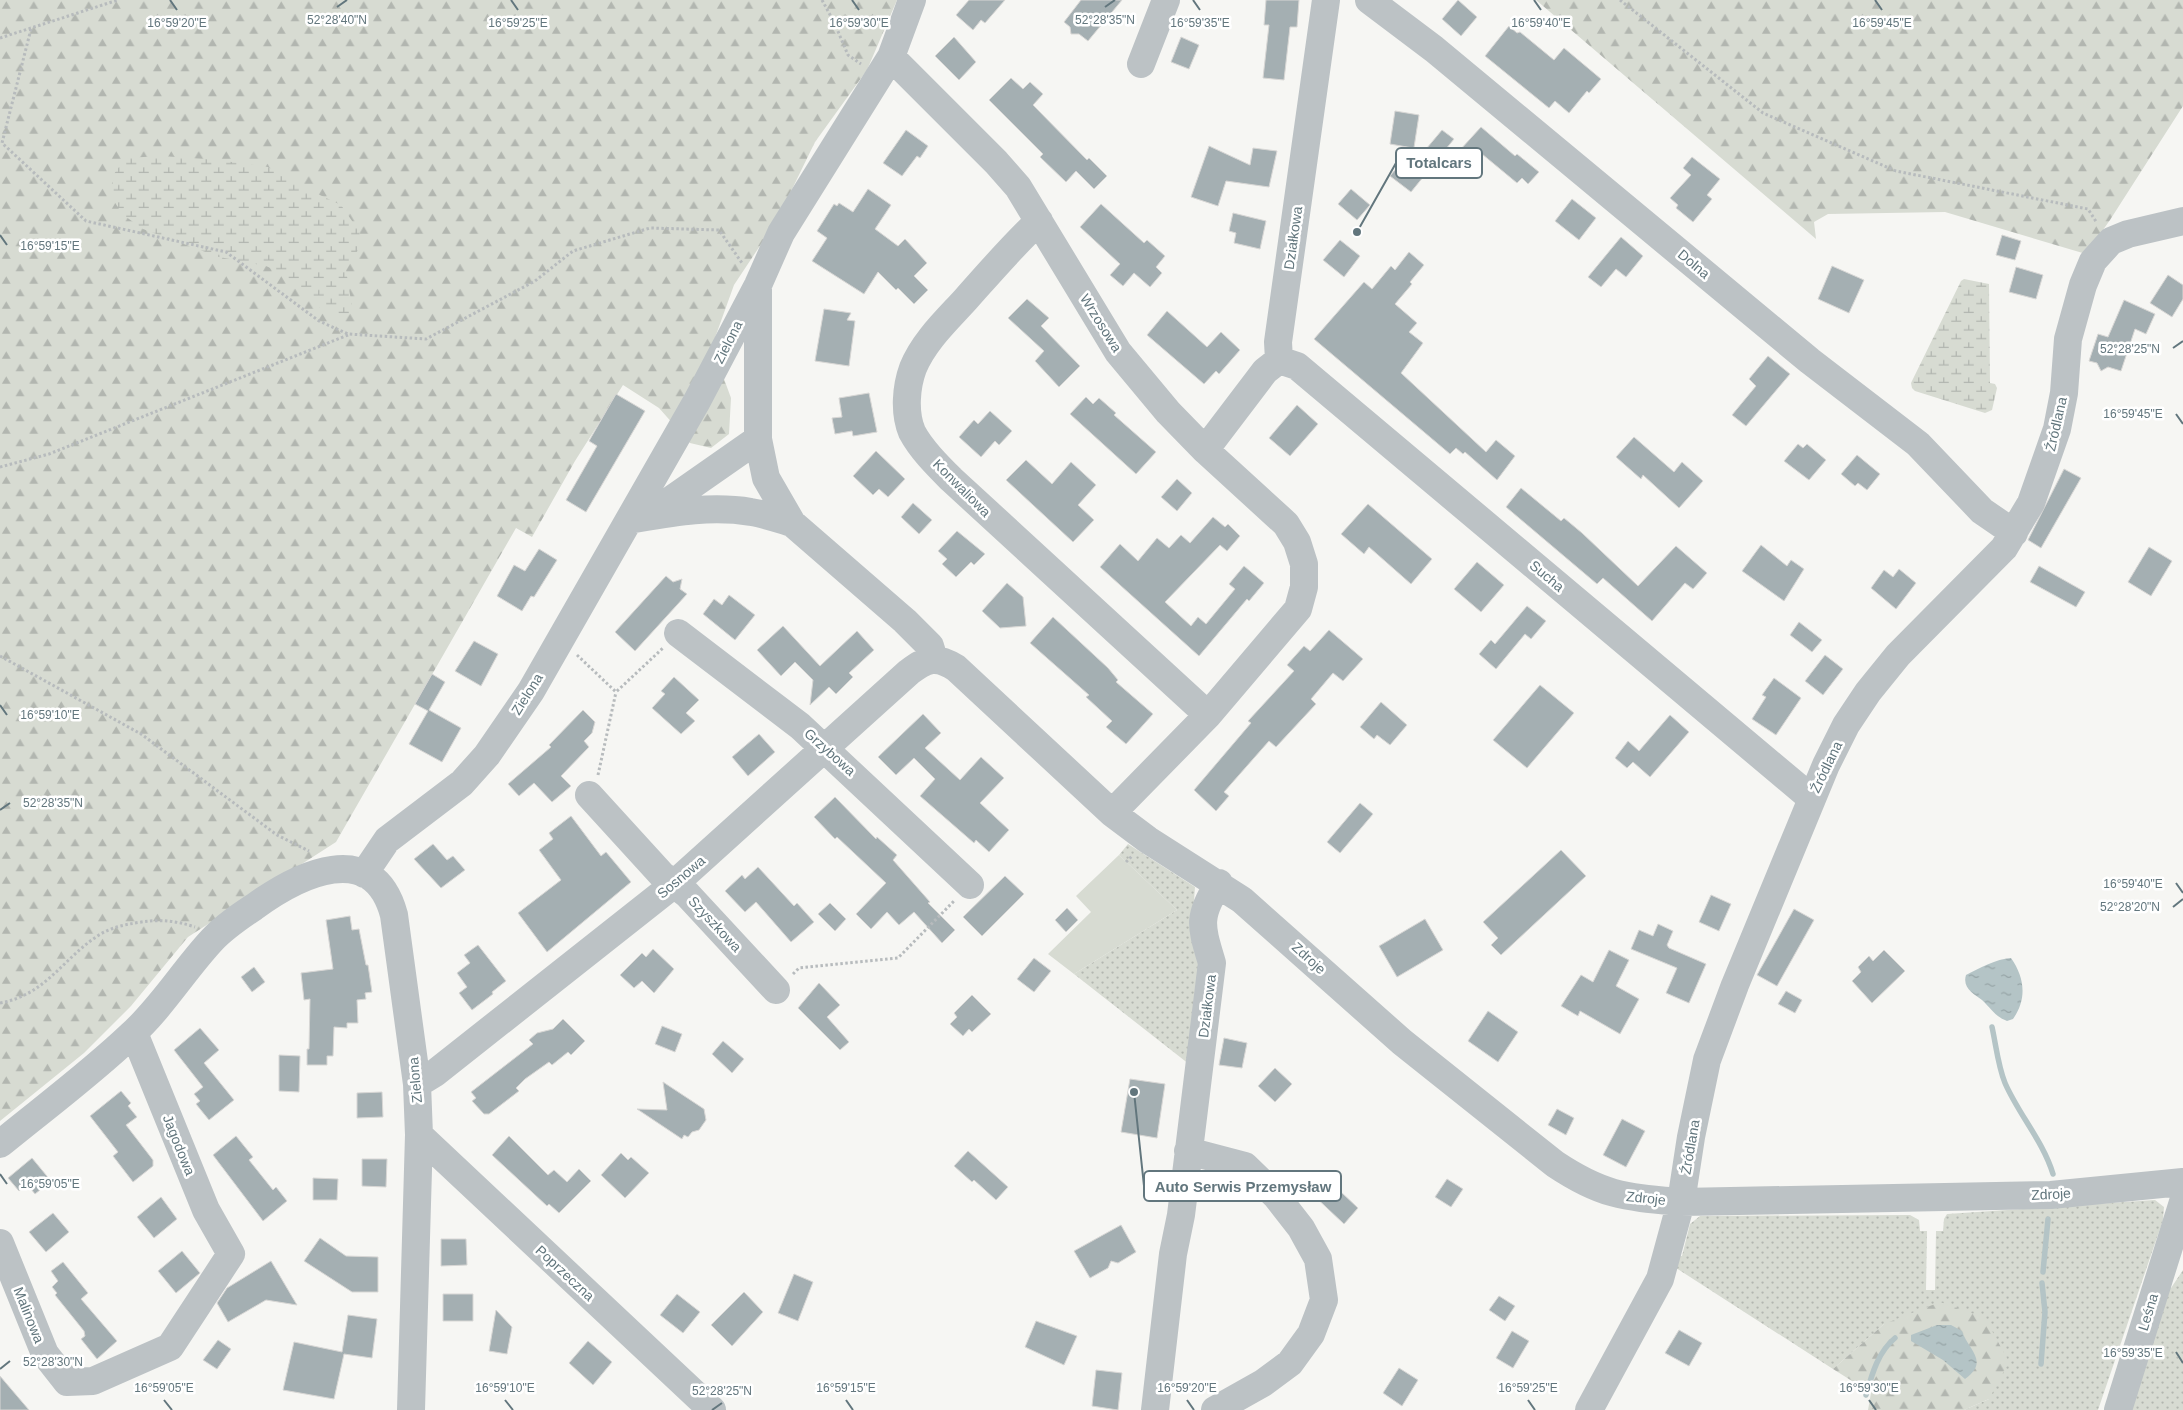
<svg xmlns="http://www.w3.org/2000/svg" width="2183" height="1410" font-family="Arial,sans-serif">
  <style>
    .grass { fill: url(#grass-dots) }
    .forest { fill: url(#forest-firs) }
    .wetland { fill: url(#wetland-marsh) }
    .green { fill: #d7dbd2 }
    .water { fill: url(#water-ripples) }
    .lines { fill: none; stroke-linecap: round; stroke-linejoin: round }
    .stream { stroke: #b4c4c6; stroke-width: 5.5 }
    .building { fill: #a4afb2; stroke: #d8d7d5 }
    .path { stroke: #b7bbbd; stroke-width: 3; stroke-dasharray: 2.5 2.5; stroke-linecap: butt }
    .minor { stroke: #bcc2c5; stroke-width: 28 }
    .ticks { fill: none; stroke: #62767d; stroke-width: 2 }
    .labels { text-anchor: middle; stroke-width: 5; stroke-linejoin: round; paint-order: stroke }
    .street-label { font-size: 14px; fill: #62767d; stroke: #fff }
    .ticks-label { font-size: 12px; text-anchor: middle; fill: #62767d; stroke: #fff; stroke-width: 5; stroke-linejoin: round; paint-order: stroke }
    .leader { fill: none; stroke: #62767d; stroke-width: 2 }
    .callout-dot { fill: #62767d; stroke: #fff; stroke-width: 2 }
    .callout { fill: #fff; stroke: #62767d; stroke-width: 2 }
    .callout-label { font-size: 15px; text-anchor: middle; font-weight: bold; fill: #62767d }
  </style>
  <defs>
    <pattern id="grass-dots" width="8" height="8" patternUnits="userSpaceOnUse" patternTransform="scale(1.25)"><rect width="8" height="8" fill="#d7dbd2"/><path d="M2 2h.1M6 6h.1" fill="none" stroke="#b2b6b0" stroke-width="1.8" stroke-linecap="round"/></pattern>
    <pattern id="forest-firs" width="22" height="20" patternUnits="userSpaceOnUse" patternTransform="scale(1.25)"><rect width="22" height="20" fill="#d7dbd2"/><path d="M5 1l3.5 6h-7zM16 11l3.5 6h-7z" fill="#b2b6b0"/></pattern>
    <pattern id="wetland-marsh" width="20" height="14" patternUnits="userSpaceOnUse" patternTransform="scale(1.25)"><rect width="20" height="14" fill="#d7dbd2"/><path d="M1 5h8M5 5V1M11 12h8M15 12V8" fill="none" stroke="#b2b6b0"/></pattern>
    <pattern id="water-ripples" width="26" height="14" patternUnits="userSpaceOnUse" patternTransform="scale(1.25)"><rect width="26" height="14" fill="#b4c4c6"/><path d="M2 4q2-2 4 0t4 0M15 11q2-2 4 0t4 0" fill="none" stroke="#96a4a6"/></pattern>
  </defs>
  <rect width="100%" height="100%" fill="#f6f6f3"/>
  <!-- grass -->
  <path class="grass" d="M1128,844L1195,887L1194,901L1200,943L1194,1068L1074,974L1177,910L1119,855Z
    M2155,1200L2164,1207L2163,1220L2098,1410H1964L1989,1399L1884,1324L1833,1369L1673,1266L1677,1255L1682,1256L1690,1224L1700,1216L1910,1215L1919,1220L1920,1231H1927L1926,1290H1935L1936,1231H1943L1944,1219L1947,1214Z
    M2183,1270V1410H2127L2166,1286L2171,1288Z"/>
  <!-- forest -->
  <path class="forest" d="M0,0H897L867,70L815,142L777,220L734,285L712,346L731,398L729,434L711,448L690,443L659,408L623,385L575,461L532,537L516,528L336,842L188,937L131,1006L84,1053L0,1121Z
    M1536,0H2183V106L2110,220L2086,254L1945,212L1828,214L1814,222L1816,239Z
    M1940,1302L1985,1318L2009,1362L1989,1399L1964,1410H1868L1871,1393L1833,1369L1884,1324Z"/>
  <!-- wetland -->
  <path class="wetland" d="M162,156L217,160L268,167L303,187L341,205L359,231L361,245L346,270L352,307L349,315L341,319L326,313L279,272L266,266L219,257L143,229L122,214L111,196L114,174L125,158Z
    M1964,279L1989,284L1990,383L1995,384L1997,388L1992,410L1985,413L1915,391L1912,388L1911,383L1961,281Z"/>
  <!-- green -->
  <path class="green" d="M1119,855L1177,910L1074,974L1048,954L1091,912L1076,896Z"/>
  <!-- water -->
  <path class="water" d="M2011,958C2025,978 2027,999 2013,1019L2007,1021C1994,1016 1991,1008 1982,1000C1974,994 1962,988 1966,975C1980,968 1996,959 2011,958Z
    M1937,1325H1951L1962,1331C1968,1350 1990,1361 1965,1379L1943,1360L1911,1341V1335Z"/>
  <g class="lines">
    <!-- stream -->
    <path class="stream" d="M1992,1027C1996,1045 1998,1066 2005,1083C2019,1115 2043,1141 2053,1174
      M2043,1272L2048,1219
      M2041,1364L2045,1312L2042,1283
      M1866,1395C1872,1374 1878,1352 1895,1338"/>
  </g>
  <!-- building -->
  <path class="building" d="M969,0H1005L985,23L981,20L973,30L956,15Z
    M1081,0H1122L1088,41L1079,34H1071L1070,27L1064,22Z
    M1266,0H1299L1297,27H1290L1284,80L1263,78L1269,25H1264Z
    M1458,0L1477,17L1461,36L1442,19Z
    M1509,26L1517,33L1520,32L1554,60L1564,48L1601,79L1589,93L1587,91L1569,113L1555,101L1549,108L1485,56Z
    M954,37L976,62L959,80L935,56Z
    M1181,37L1199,45L1189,69L1171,62Z
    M1011,78L1023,89L1030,82L1043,94L1033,105L1087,160L1089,158L1107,176L1094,189L1076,171L1066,182L1040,157L1043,154L989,100Z
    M1395,111L1419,115L1411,167L1442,130L1454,139L1411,192L1390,176L1413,148L1390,144Z
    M1481,127L1515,156L1517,154L1539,172L1528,184L1522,178L1517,183L1482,154L1475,163L1460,150Z
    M906,130L928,146L920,158L917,156L902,176L883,163Z
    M1209,146L1250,165L1253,148L1277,151L1269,187L1226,181L1218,206L1191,197Z
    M1692,157L1720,179L1707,195L1712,199L1693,222L1676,208L1678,205L1670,198L1691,175L1683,168Z
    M868,189L891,205L875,229L898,246L905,239L927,263L914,276L928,290L914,304L898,288L896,290L878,272L864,294L812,261L827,238L817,231L834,204L837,206L839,203L853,212Z
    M1351,189L1370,205L1357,220L1338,204Z
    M1572,199L1596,218L1579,240L1555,221Z
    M1101,204L1144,243L1147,240L1165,256L1156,267L1162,273L1150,287L1134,273L1123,286L1110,275L1120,264L1080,227Z
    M1233,213L1266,221L1260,249L1234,243L1236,233L1229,231Z
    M2002,235L2021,241L2015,260L1996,255Z
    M1621,237L1643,256L1626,277L1616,269L1601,287L1588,277Z
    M1340,240L1360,256L1344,277L1323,260Z
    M1409,252L1424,265L1410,282L1412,284L1395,304L1417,323L1409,332L1423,343L1401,373L1486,452L1496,440L1515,456L1497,480L1465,452L1463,454L1456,448L1450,454L1314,339L1364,282L1372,289L1391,266L1395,270Z
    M1832,266L1864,280L1849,313L1818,299Z
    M2016,267L2043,275L2036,299L2009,292Z
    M2168,275L2183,285V299L2172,317L2150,303Z
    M1027,299L1049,318L1041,326L1080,366L1059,387L1035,361L1044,351L1008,318Z
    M2124,300L2155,314L2146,334L2135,329L2121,371L2108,367L2101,371L2097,363L2089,361L2098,334L2108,337Z
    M824,309L851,313L847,320L855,321L849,366L815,361Z
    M1167,311L1207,347L1221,332L1240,350L1219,374L1216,371L1204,384L1147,335Z
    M1768,356L1790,374L1746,426L1732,415L1756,386L1749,379Z
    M869,393L877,432L853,436L852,431L835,434L832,418L842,417L839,398Z
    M616,394L645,411L586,512L566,500L597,446L589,441Z
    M1086,397L1093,404L1099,398L1116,413L1114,415L1156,452L1136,474L1070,414Z
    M1297,405L1318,424L1290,456L1269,438Z
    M990,411L1012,431L999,445L995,441L981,457L959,437L974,420L978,424Z
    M1634,437L1674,472L1682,462L1703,481L1679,508L1643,475L1641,479L1616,457Z
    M1798,444L1803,448L1807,444L1826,460L1809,480L1784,461Z
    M876,451L905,479L888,497L879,489L873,495L853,476Z
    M1857,455L1880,474L1867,490L1858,483L1855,486L1841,474Z
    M1026,460L1052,484L1071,462L1096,485L1078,505L1094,520L1073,542L1006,480Z
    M2064,469L2081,478L2041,548L2028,540Z
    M1177,479L1192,493L1177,511L1161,497Z
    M1521,488L1561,521L1564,518L1582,533L1638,586L1676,546L1707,573L1693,589L1685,583L1652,621L1603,578L1597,584L1506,507Z
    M913,503L932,520L919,534L901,517Z
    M1368,504L1432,559L1411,584L1369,547L1364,554L1341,534Z
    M1213,517L1225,527L1228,524L1240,536L1227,551L1220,545L1165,602L1191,626L1198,617L1206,624L1235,589L1229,584L1244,566L1264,583L1249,601L1247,599L1199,656L1100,567L1120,544L1138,561L1157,538L1169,548L1181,535L1190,543Z
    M957,531L985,554L974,565L971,562L956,577L942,564L947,559L938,551Z
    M1761,545L1787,566L1791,560L1804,569L1784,601L1742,571Z
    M2149,547L2172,561L2151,596L2128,582Z
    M539,549L557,560L534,597L531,596L522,611L497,596L514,565L525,571Z
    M1477,562L1504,585L1481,612L1454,589Z
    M2039,566L2085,592L2076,607L2030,582Z
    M1899,569L1916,583L1896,609L1871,588L1884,570L1893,577Z
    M666,576L673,582L682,579L680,589L687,594L635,651L615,632Z
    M1007,583L1023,597L1026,626L1000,628L982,611Z
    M729,595L755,615L735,640L703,614L714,599L722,605Z
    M1527,606L1546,621L1531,639L1525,634L1496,669L1479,654L1491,640L1495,644Z
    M1053,617L1108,668L1118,680L1116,682L1153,714L1126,744L1106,727L1112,721L1086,697L1089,695L1030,643Z
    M1799,622L1822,640L1812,652L1790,635Z
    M783,626L820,666L857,631L874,650L849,673L853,677L836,694L829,687L810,705L813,680L795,662L781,676L757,650Z
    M1329,630L1363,659L1343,681L1333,673L1311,699L1316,704L1276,747L1269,741L1224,792L1229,796L1216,811L1194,790L1251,723L1248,721L1294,671L1287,665L1295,656L1304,646L1310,651Z
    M474,641L498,654L481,686L455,671Z
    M1825,655L1843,669L1823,695L1805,681Z
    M432,674L445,682L429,710L461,728L442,762L409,744L428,711L415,704Z
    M674,677L699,700L686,713L695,721L681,734L652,708L665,694L661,691Z
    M1774,678L1801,698L1776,735L1752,719L1766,697L1762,695Z
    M1540,685L1574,713L1527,768L1493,740Z
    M1381,702L1407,725L1390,745L1377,735L1374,739L1360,727Z
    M583,710L595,722L592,733L584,741L589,747L561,776L571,786L552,802L534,783L519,796L508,784L551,747L549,745Z
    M923,714L941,733L925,748L960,780L981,757L1004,778L980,803L1009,830L989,852L976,840L974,843L920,796L935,779L914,758L896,775L878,757Z
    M1670,715L1689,732L1650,777L1633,762L1627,768L1615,758L1628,741L1639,751Z
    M759,734L775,752L748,776L732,757Z
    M835,797L876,839L877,837L897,855L893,860L930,902L928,903L955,930L942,943L914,912L899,925L887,912L871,929L856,914L886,883L837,837L835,839L814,817Z
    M1360,803L1373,814L1340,853L1327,842Z
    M571,816L601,856L606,852L631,882L547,952L518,913L561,880L539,850L553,839L549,833Z
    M433,844L447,860L453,856L465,870L441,888L414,859Z
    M1561,850L1586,876L1501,955L1491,945L1498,938L1483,922Z
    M758,867L794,906L797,903L814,922L791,942L756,902L745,912L725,891L742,875L745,879Z
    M1005,876L1024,894L982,936L963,917Z
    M1711,895L1731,904L1719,931L1699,922Z
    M830,903L846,919L835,931L818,914Z
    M1067,908L1078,920L1066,932L1055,920Z
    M1794,909L1814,920L1777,986L1757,975Z
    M350,916L352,930L359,929L366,965H368L372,992L365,993L366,999L357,1000L358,1023H347V1028L334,1027L333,1056H327V1065H307V1049H309L310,999L304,1000L301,973L333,969L326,920Z
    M1425,919L1443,950L1397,977L1379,946Z
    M1658,924L1673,931L1667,945L1669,948L1706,964L1689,1003L1666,993L1677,968L1631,949L1639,930L1653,936Z
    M478,945L506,981L492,992L493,994L472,1010L459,993L467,987L457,973L470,963L464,955Z
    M653,949L674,969L654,993L642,981L634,988L620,975L642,953L646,957Z
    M1609,950L1629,960L1616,986L1639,999L1620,1034L1580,1011L1578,1016L1561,1006L1581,975L1593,982Z
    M1884,950L1905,971L1872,1003L1852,981L1861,972L1858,967L1869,956L1873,961Z
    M1034,958L1051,971L1034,992L1017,979Z
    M254,967L265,982L252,992L241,977Z
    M819,983L840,1005L827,1017L849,1042L840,1050L798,1008Z
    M1786,991L1802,1000L1795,1013L1778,1004Z
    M972,995L991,1014L972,1032L969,1029L963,1036L950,1024L957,1017L954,1013Z
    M1488,1011L1518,1032L1498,1062L1468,1041Z
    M563,1019L585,1041L571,1055L568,1052L552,1065L549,1062L525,1079L516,1088L519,1091L489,1114H484L472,1101L476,1098L471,1092L533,1044L529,1040L537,1033L553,1029Z
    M662,1026L682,1034L675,1052L655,1044Z
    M200,1028L219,1050L204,1063L234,1100L209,1120L196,1104L200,1101L194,1094L203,1087L174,1050Z
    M1224,1038L1247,1043L1242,1068L1219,1065Z
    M723,1041L744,1059L732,1073L712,1054Z
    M279,1055L300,1056L299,1092L279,1091Z
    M1275,1068L1292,1084L1275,1102L1258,1086Z
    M1130,1079L1165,1084L1157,1138L1121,1132Z
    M663,1082L704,1109L706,1120L699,1130L692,1132L688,1137L684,1135L682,1139L637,1109L667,1110Z
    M121,1091L131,1103L128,1106L137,1117L126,1125L153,1160V1166L133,1182L113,1156L118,1152L90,1116Z
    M382,1092L383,1117L357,1118V1093Z
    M1557,1109L1574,1118L1566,1135L1548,1125Z
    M1622,1119L1645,1131L1626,1167L1603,1155Z
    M236,1136L253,1157L249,1160L273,1190L276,1187L287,1201L263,1221L213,1155Z
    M509,1136L548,1175L554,1170L567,1182L579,1169L591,1181L559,1213L549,1204L547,1206L492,1155Z
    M968,1151L1008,1187L996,1200L974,1180L972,1182L954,1166Z
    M621,1153L628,1160L631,1157L649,1173L625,1198L601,1175Z
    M32,1158L51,1181L35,1194L27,1184L19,1191L8,1178Z
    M362,1159H387L386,1187L362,1186Z
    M1324,1176L1358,1208L1344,1224L1309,1191Z
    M313,1178L338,1179L337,1200H313Z
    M1447,1179L1463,1189L1451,1207L1435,1197Z
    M161,1197L177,1219L154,1238L137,1217Z
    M53,1213L69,1232L46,1252L29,1232Z
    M1121,1225L1136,1252L1118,1263L1111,1261L1108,1268L1090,1278L1074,1251Z
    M320,1238L346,1256L378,1257V1292H352L304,1261Z
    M441,1239H466L467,1265L441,1266Z
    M182,1251L200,1273L176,1293L158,1271Z
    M271,1261L297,1305L266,1300L228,1322L217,1303L227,1288Z
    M63,1262L88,1293L81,1299L117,1341L97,1359L81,1339L85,1336L84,1331L55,1295L57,1293L52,1287L58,1281L51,1271Z
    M794,1274L813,1282L798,1321L778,1313Z
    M744,1292L763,1312L732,1346L711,1325Z
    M443,1294H473V1321H443Z
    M677,1294L700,1312L683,1333L660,1315Z
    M1499,1296L1515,1306L1505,1321L1489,1310Z
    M496,1310L512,1327L507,1354L489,1351Z
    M348,1315L377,1319L372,1358L344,1354L334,1399L283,1390L294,1342L342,1352Z
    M1036,1321L1077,1336L1064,1365L1025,1347Z
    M1679,1330L1702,1343L1689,1366L1665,1353Z
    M1512,1331L1529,1341L1513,1368L1496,1358Z
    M218,1340L231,1349L217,1369L203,1360Z
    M588,1341L612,1362L593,1385L569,1363Z
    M1399,1368L1418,1380L1402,1406L1383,1393Z
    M1096,1370L1122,1373L1118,1410L1092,1406Z
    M0,1376L29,1410H0Z"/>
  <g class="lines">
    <!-- path -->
    <path class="path" d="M822,0L834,22L848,55L861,64
      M1620,0L1763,113L1896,171L2088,209L2097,223
      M31,29L2,143L86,221L226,252L319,321L348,334L426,339L535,281L573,251L650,228L719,230L742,263
      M0,38L118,0
      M0,467L49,454L348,335
      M577,655L616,692L663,648
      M0,656L141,734L277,835L309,851
      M598,775L616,692
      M1126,862L1133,855
      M793,974L799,968L898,958L955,900
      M0,1003C46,995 63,958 99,935C110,928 123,925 135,923C157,919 174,920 195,927"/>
    <!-- minor -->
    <path class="minor" d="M1369,0L1434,49L1810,361L1918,444L1982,511L2014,533
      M891,57L996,162L1018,187L1118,352L1168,412L1205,450L1286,524L1297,542L1304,564V587L1298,609L1208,715L1112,813L1148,840L1242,900L1402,1042L1555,1164C1603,1196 1625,1197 1681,1202L2051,1195L2183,1182
      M1141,64L1166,0
      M1039,221C1013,245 990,272 966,299C947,320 924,341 913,368C906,387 904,413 912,432C921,449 937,465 951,479L1208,715
      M758,289V439L766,478L792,523L905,621L930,646L934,659
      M1279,360L1297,366L1811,798
      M1205,450L1265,371L1279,360L1278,342L1326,0
      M653,509L665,504L758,439
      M629,520C670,513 709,505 751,512C765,514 779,519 792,523
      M678,633L800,726L970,885
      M589,795L662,875L687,894L776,990
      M364,874L387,840L462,783L487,755L531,691L697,401L758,285L781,233L891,57L912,0
      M417,1084L435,1073L673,885L909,672C927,659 935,655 956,668L1112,813
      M419,1135L712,1410
      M0,1144C44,1108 90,1074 131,1035C162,1007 184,970 212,940C224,927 239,917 254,907C298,875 373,837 394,915L417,1084L419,1135L411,1410
      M1188,1151L1245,1166L1276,1196L1301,1228L1318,1259L1324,1300L1311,1334L1290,1363L1263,1383L1215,1410
      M0,1243L45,1354L67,1382L93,1381L170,1347L231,1254L206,1210L134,1033
      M1155,1410L1173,1254L1181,1215L1212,963C1201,926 1197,917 1219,883
      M1589,1410L1660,1279L1681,1202L1691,1137L1707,1060L1735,985L1826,765L1846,725L1868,692L1898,655L2004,548L2031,503L2057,429L2064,393L2068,339L2083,285L2093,261L2111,241L2128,234L2183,221
      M2118,1410L2183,1202"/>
  </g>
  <!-- ticks -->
  <path class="ticks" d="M170,0L177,10M511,0L518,10M852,0L859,10M1193,0L1200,10M1534,0L1541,10M1875,0L1882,10M337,7L347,0M1105,7L1115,0M0,235L7,245M2173,348L2183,341M2176,414L2183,424M0,705L7,715M0,810L10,803M2176,883L2183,893M2173,907L2183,899M0,1174L7,1184M2176,1352L2183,1363M0,1369L10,1361M164,1400L172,1410M505,1400L513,1410M846,1400L853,1410M1187,1400L1194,1410M1528,1400L1535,1410M1869,1400L1876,1410M712,1410L722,1403"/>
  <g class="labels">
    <!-- street labels -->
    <g class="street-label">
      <text transform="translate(1293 238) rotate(-82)" y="5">Działkowa</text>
      <text transform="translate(1694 264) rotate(40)" y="5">Dolna</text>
      <text transform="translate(1101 323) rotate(58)" y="5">Wrzosowa</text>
      <text transform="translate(728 342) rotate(-63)" y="5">Zielona</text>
      <text transform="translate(2056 424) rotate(-77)" y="5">Źródlana</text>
      <text transform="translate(962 488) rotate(45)" y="5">Konwaliowa</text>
      <text transform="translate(1547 576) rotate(40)" y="5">Sucha</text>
      <text transform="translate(527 694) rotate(-58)" y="5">Zielona</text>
      <text transform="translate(830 752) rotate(42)" y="5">Grzybowa</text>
      <text transform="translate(1826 767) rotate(-64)" y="5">Źródlana</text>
      <text transform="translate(681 877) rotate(-40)" y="5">Sosnowa</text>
      <text transform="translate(715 924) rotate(47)" y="5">Szyszkowa</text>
      <text transform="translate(1309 958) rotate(42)" y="5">Zdroje</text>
      <text transform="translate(1207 1006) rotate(-83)" y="5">Działkowa</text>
      <text transform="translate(415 1080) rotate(-95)" y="5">Zielona</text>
      <text transform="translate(179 1145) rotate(68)" y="5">Jagodowa</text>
      <text transform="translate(1690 1147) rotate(-80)" y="5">Źródlana</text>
      <text transform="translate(2051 1194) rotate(-3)" y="5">Zdroje</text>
      <text transform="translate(1646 1198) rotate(6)" y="5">Zdroje</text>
      <text transform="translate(565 1273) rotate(43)" y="5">Poprzeczna</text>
      <text transform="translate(2148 1312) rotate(-73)" y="5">Leśna</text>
      <text transform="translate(29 1315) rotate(68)" y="5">Malinowa</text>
    </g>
  </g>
  <g class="ticks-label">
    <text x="337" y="24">52°28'40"N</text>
    <text x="1105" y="24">52°28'35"N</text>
    <text x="177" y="27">16°59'20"E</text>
    <text x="518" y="27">16°59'25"E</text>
    <text x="859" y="27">16°59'30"E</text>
    <text x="1200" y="27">16°59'35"E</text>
    <text x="1541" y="27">16°59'40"E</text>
    <text x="1882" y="27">16°59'45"E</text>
    <text x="50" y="250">16°59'15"E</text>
    <text x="2130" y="353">52°28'25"N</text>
    <text x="2133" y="418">16°59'45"E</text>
    <text x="50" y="719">16°59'10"E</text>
    <text x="53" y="807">52°28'35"N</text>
    <text x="2133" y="888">16°59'40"E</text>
    <text x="2130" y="911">52°28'20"N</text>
    <text x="50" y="1188">16°59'05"E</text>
    <text x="2133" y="1357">16°59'35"E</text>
    <text x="53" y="1366">52°28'30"N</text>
    <text x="164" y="1392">16°59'05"E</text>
    <text x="505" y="1392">16°59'10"E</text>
    <text x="846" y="1392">16°59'15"E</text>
    <text x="1187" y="1392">16°59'20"E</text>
    <text x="1528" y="1392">16°59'25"E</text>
    <text x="1869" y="1392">16°59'30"E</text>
    <text x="722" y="1395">52°28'25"N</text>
  </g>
  <!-- callouts -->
  <path class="leader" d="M1357 232L1396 163M1134 1092L1144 1186"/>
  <g class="callout-dot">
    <circle cx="1357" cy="232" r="5"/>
    <circle cx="1134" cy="1092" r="5"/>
  </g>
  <g class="callout">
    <rect x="1396" y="148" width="86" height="30" rx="5"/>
    <rect x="1144" y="1171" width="197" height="30" rx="5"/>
  </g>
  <g class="callout-label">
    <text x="1439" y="168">Totalcars</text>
    <text x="1243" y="1192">Auto Serwis Przemysław</text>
  </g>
</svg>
